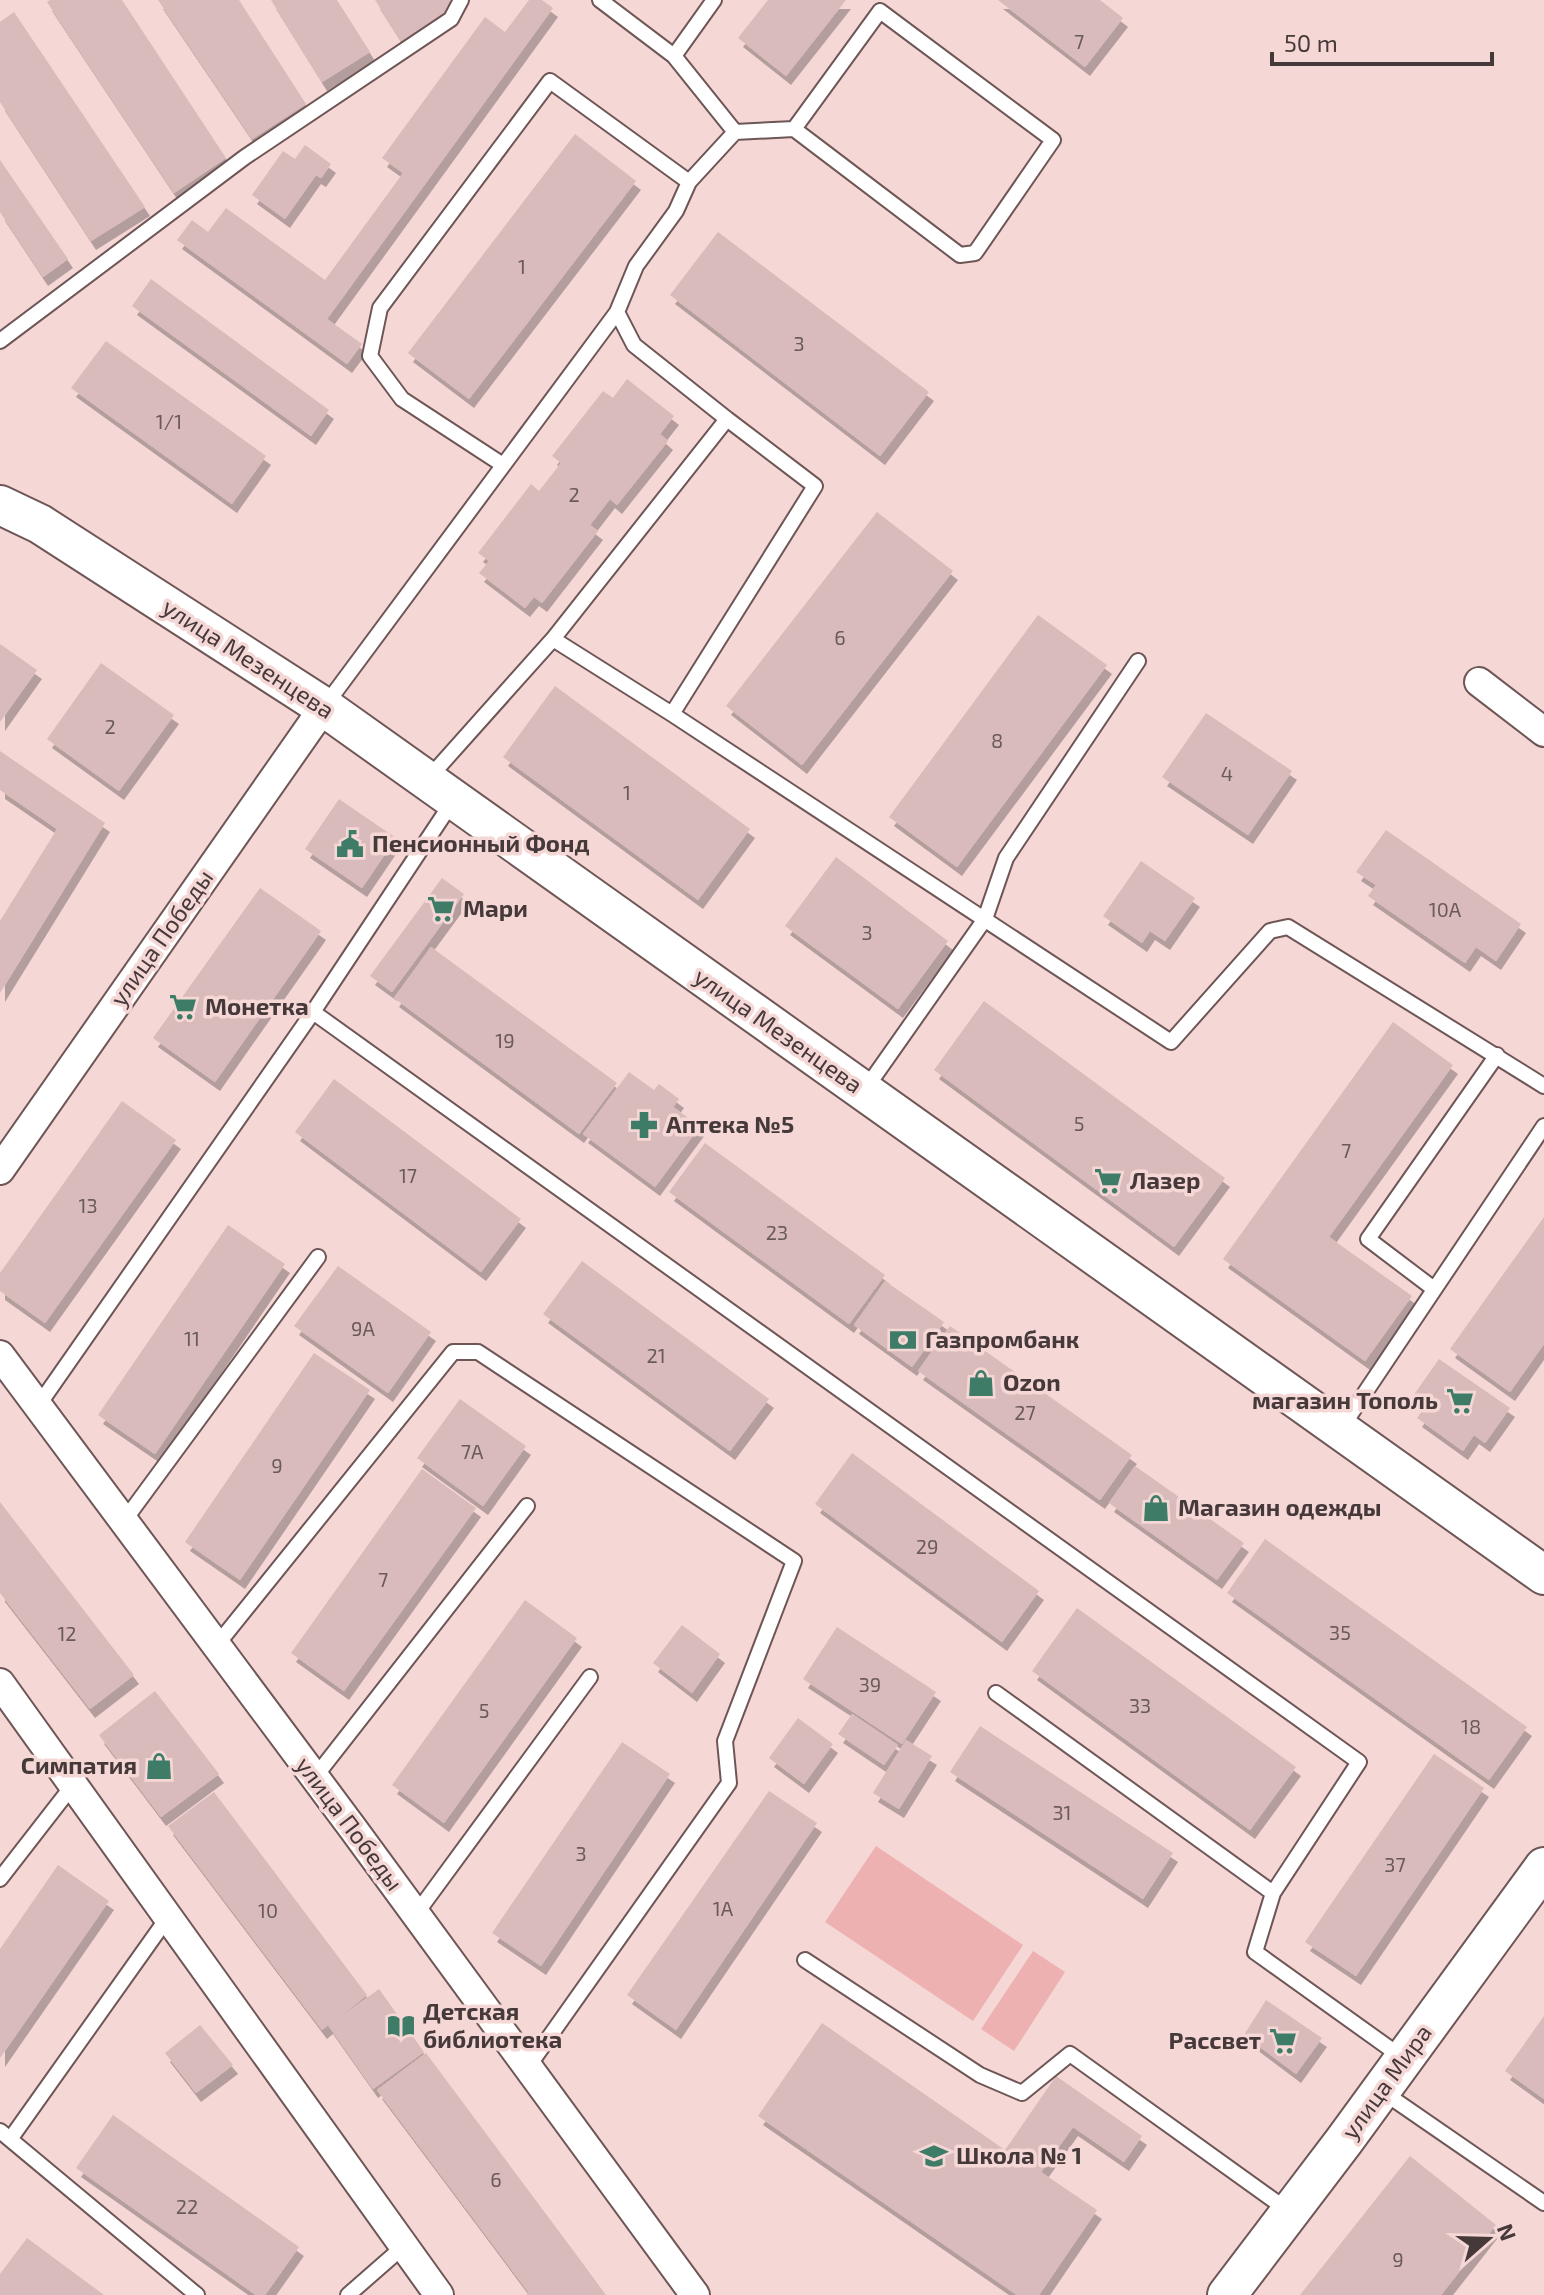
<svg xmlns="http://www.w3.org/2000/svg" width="1544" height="2295" font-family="'Exo 2',sans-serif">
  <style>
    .green { fill: #eeb1b1 }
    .building { fill: #d8bbba; filter: url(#shadow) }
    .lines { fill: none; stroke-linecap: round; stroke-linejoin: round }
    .lane-casing { stroke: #6f5656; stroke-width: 18 }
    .street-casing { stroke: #6f5656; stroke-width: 32 }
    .secondary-casing { stroke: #6f5656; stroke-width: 42 }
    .lane { stroke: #fff; stroke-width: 14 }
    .street { stroke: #fff; stroke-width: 28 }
    .secondary { stroke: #fff; stroke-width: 38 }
    .labels { text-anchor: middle; stroke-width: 7; stroke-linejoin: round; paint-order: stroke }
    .number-label { font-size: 20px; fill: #6a5a59 }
    .street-label { font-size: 24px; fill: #453939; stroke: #f5d7d6 }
    .poi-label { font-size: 24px; font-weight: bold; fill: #453939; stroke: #f5d7d6; text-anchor: start }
  </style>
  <defs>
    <filter id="shadow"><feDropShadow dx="5" dy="9" stdDeviation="0" flood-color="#0004"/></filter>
  </defs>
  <rect width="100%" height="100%" fill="#f5d7d6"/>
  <!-- green -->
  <path class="green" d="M876,1846L1023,1945L973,2021L825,1922Z
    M1033,1951L1065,1972L1014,2051L981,2029Z"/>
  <!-- building -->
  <path class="building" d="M50,0H122L226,158L174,193L47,2Z
    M158,0H239L306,104L252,139Z
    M271,0H337L370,52L322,82Z
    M375,0H450L454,7L401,41Z
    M529,0H542L553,8L327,319L362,344L347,364L177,240L192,220L208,232L226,208L325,280L403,173L382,158L485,17L505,32Z
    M768,0H846L786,76L738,38Z
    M998,0H1100L1123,18L1085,67Z
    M14,12L145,207L91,241L0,102V22Z
    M575,134L636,181L469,399L408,353Z
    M305,145L331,164L321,178L316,175L285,219L252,195L283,151L295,159Z
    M0,160L68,259L43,277L0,212Z
    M718,232L929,392L880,456L670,295Z
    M151,279L329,410L311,436L132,306Z
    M106,341L266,456L232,504L71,388Z
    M627,379L674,416L660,434L668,441L617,505L610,499L590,525L598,531L542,603L534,597L525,608L479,573L489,561L478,553L531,484L539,491L561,463L552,456L603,391L613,398Z
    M877,512L953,571L802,765L726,706Z
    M1038,615L1107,665L957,867L889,817Z
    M0,644L37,670L0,722Z
    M101,663L174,715L119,791L47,739Z
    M555,686L750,829L698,900L503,757Z
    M1206,713L1292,771L1248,835L1162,777Z
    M0,751L105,823L0,993V921L57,829L0,790Z
    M339,799L396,838L362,888L305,849Z
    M1386,830L1521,924L1496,961L1476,947L1465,963L1368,896L1376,885L1356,872Z
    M836,857L948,941L898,1009L785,926Z
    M1141,861L1195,898L1165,941L1150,931L1142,943L1103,916Z
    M442,878L464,894L392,992L370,976Z
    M260,888L321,931L215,1082L153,1038Z
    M431,947L617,1083L579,1134L394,998Z
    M984,1001L1225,1178L1174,1247L934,1070Z
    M1393,1022L1453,1065L1329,1237L1412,1296L1365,1361L1223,1259Z
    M629,1072L654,1090L659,1084L679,1099L673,1107L700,1126L655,1187L583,1134Z
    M334,1079L521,1219L481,1272L295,1132Z
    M122,1101L176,1140L45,1323L0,1291V1273Z
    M705,1143L885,1275L849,1324L669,1192Z
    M1544,1217V1344L1510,1392L1450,1349Z
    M228,1225L285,1264L155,1454L98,1415Z
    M582,1261L769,1399L730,1451L543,1314Z
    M338,1266L431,1332L388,1393L294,1326Z
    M885,1281L944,1322L912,1367L854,1325Z
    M950,1326L1132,1455L1100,1500L918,1371Z
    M314,1353L370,1390L240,1580L185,1542Z
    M1439,1359L1510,1408L1485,1443L1474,1435L1463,1451L1417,1418L1426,1405L1413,1396Z
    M460,1399L526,1446L483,1506L417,1458Z
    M852,1453L1039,1591L1002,1642L815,1504Z
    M1135,1466L1244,1543L1217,1580L1109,1503Z
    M422,1469L476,1508L344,1691L291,1653Z
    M0,1502L134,1675L90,1709L0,1593Z
    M1265,1539L1527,1727L1489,1780L1227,1593Z
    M525,1600L577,1638L444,1823L392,1785Z
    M1077,1608L1296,1767L1250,1830L1032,1671Z
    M682,1625L720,1654L692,1693L653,1663Z
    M837,1627L936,1692L902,1744L803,1679Z
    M155,1691L219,1774L161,1817L99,1735Z
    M852,1714L898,1745L884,1765L838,1734Z
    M798,1718L833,1744L804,1784L769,1758Z
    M980,1726L1173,1853L1143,1899L950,1772Z
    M906,1740L932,1756L899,1809L873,1793Z
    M622,1742L670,1774L541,1966L492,1933Z
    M1434,1754L1484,1788L1356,1976L1305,1942Z
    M769,1791L817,1823L676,2030L627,1995Z
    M214,1792L367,1995L335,2021L379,1989L424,2052L373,2089L328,2025L322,2030L168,1826Z
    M58,1865L109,1901L0,2058V1949Z
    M1266,2000L1322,2038L1296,2074L1244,2035Z
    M1544,2016V2099L1505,2071Z
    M822,2023L1005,2150L1056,2076L1142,2136L1124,2162L1073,2127L1041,2172L1097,2210L1039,2295H1017L758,2116Z
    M200,2025L233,2065L196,2093L165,2053Z
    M426,2053L578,2257L606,2295H526L529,2293L377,2090Z
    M113,2115L299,2247L265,2295H256L76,2168Z
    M1410,2156L1496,2225L1441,2295H1300Z
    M27,2238L104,2295H0V2274Z"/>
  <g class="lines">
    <!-- lane casing -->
    <g class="lane-casing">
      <path id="lane" d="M600,0L674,56L735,132
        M674,56L714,0
        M689,182L735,132L794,129L960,255L975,253L1053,140L880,11L794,129
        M0,341L245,157L451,19L461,0
        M553,639L672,714L1171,1042L1270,931L1288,927L1544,1086
        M324,707L617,312
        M672,714L815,486L727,419
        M427,780L553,639L727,419L634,345L617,312L636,266L676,211L689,182L550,81L380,308L370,356L402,399L503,465
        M313,1012L1359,1762L1273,1893L1255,1952L1403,2058
        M864,1091L985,919L1006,858L1138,661
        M1434,1289L1368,1239L1497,1055
        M38,1406L313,1012L453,801
        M1340,1430L1544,1126
        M124,1521L318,1257
        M216,1646L453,1352H478L794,1561L725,1741L729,1783L528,2067
        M996,1693L1273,1893
        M315,1777L527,1506
        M0,1879L73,1785
        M416,1914L590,1677
        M805,1960L980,2075L1022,2093L1070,2054L1290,2212
        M1383,2092L1544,2203
        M0,2131L197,2295
        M11,2138L168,1917
        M348,2295L404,2246"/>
    </g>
    <!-- street casing -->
    <g class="street-casing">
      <path id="street" d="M1479,682L1544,732
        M0,1170L324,707
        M0,1355L354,1830L695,2295
        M0,1683L439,2295"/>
    </g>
    <!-- secondary casing -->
    <g class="secondary-casing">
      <path id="secondary" d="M0,505L40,524L324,707L1544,1575
        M1227,2295L1344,2141L1544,1867"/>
    </g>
    <!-- lane -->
    <use href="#lane" class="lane"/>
    <!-- street -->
    <use href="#street" class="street"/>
    <!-- secondary -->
    <use href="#secondary" class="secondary"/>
  </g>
  <!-- icons -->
  <defs>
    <g id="civic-bare" transform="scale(2.16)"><path d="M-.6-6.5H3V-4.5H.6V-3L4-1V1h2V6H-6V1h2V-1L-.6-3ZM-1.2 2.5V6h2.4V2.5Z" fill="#3e7c68" stroke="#f5d7d6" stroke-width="2.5" paint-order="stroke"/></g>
    <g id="supermarket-bare" transform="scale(2.16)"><path d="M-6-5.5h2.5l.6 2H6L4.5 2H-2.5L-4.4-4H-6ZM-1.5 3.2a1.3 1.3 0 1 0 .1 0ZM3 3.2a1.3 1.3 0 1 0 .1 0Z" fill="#3e7c68" stroke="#f5d7d6" stroke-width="2.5" paint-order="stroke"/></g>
    <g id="pharmacy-bare" transform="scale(2.16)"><path d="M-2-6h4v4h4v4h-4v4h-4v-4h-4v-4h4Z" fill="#3e7c68" stroke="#f5d7d6" stroke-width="2.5" paint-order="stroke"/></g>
    <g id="bank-bare" transform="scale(2.16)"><path d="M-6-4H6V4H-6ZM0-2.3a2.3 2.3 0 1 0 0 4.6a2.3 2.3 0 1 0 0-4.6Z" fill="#3e7c68" stroke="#f5d7d6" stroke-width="2.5" paint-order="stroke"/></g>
    <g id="shop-bare" transform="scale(2.16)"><path d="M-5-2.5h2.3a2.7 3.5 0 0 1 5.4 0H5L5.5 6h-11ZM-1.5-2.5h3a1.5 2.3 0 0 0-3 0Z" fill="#3e7c68" stroke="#f5d7d6" stroke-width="2.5" paint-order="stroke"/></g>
    <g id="library-bare" transform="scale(2.16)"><path d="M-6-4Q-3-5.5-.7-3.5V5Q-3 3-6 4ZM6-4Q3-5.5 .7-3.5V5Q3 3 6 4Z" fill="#3e7c68" stroke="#f5d7d6" stroke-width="2.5" paint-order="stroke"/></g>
    <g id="school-bare" transform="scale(2.16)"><path d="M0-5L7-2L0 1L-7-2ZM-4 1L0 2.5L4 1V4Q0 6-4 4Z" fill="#3e7c68" stroke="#f5d7d6" stroke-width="2.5" paint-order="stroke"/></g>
  </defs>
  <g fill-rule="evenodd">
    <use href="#civic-bare" x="350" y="844"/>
    <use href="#supermarket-bare" x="441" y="909"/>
    <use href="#supermarket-bare" x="183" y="1007"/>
    <use href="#pharmacy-bare" x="644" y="1125"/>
    <use href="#supermarket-bare" x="1108" y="1181"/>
    <use href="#bank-bare" x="903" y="1340"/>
    <use href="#shop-bare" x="981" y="1383"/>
    <use href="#supermarket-bare" x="1460" y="1401"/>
    <use href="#shop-bare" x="1156" y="1508"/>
    <use href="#shop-bare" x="159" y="1766"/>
    <use href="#library-bare" x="401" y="2026"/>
    <use href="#supermarket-bare" x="1283" y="2041"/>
    <use href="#school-bare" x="934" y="2156"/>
  </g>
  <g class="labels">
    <!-- number labels -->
    <g class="number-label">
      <text x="1079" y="49">7</text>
      <text x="522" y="274">1</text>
      <text x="799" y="351">3</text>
      <text x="169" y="429">1/1</text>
      <text x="574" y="502">2</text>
      <text x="840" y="645">6</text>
      <text x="110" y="734">2</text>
      <text x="997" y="748">8</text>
      <text x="1227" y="781">4</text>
      <text x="627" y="800">1</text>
      <text x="1445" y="917">10А</text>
      <text x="867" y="940">3</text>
      <text x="505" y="1048">19</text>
      <text x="1079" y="1131">5</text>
      <text x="1346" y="1158">7</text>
      <text x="408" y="1183">17</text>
      <text x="88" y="1213">13</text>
      <text x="777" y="1240">23</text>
      <text x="363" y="1336">9А</text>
      <text x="192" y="1346">11</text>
      <text x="656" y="1363">21</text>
      <text x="1025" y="1420">27</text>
      <text x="472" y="1459">7А</text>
      <text x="277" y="1473">9</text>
      <text x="927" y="1554">29</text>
      <text x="383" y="1587">7</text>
      <text x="1340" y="1640">35</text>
      <text x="67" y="1641">12</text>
      <text x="870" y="1692">39</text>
      <text x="1140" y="1713">33</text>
      <text x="484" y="1718">5</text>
      <text x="1471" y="1734">18</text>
      <text x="1062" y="1820">31</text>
      <text x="581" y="1861">3</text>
      <text x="1395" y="1872">37</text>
      <text x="723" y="1916">1А</text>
      <text x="268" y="1918">10</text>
      <text x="496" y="2187">6</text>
      <text x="187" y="2214">22</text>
      <text x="1398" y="2267">9</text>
    </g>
    <!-- street labels -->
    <g class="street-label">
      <text transform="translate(248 659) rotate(33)" y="8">улица Мезенцева</text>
      <text transform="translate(162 938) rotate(-55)" y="8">улица Победы</text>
      <text transform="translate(778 1031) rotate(35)" y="8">улица Мезенцева</text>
      <text transform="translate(349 1824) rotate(53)" y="8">улица Победы</text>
      <text transform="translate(1387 2082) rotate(-54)" y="8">улица Мира</text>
    </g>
    <!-- poi labels -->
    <g class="poi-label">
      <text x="372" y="852">Пенсионный Фонд</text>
      <text x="463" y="917">Мари</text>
      <text x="205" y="1015">Монетка</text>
      <text x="666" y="1133">Аптека №5</text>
      <text x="1130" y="1189">Лазер</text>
      <text x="925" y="1348">Газпромбанк</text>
      <text x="1003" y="1391">Ozon</text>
      <text x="1438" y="1409" text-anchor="end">магазин Тополь</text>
      <text x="1178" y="1516">Магазин одежды</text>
      <text x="137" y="1774" text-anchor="end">Симпатия</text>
      <text x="423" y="2020">Детская<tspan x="423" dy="28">библиотека</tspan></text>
      <text x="1261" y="2049" text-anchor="end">Рассвет</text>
      <text x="956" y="2164">Школа № 1</text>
    </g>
  </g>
  <!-- north arrow -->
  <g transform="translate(1488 2239) rotate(70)" stroke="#f5d7d6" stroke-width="6" paint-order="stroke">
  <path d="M0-6L14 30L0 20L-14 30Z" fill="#453939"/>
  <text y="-12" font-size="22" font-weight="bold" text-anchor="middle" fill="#453939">N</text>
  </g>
  <!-- scale -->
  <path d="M1272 52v12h220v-12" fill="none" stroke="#453939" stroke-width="4"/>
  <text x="1284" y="52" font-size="24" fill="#453939" stroke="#f5d7d6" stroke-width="6" paint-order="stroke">50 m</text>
</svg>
